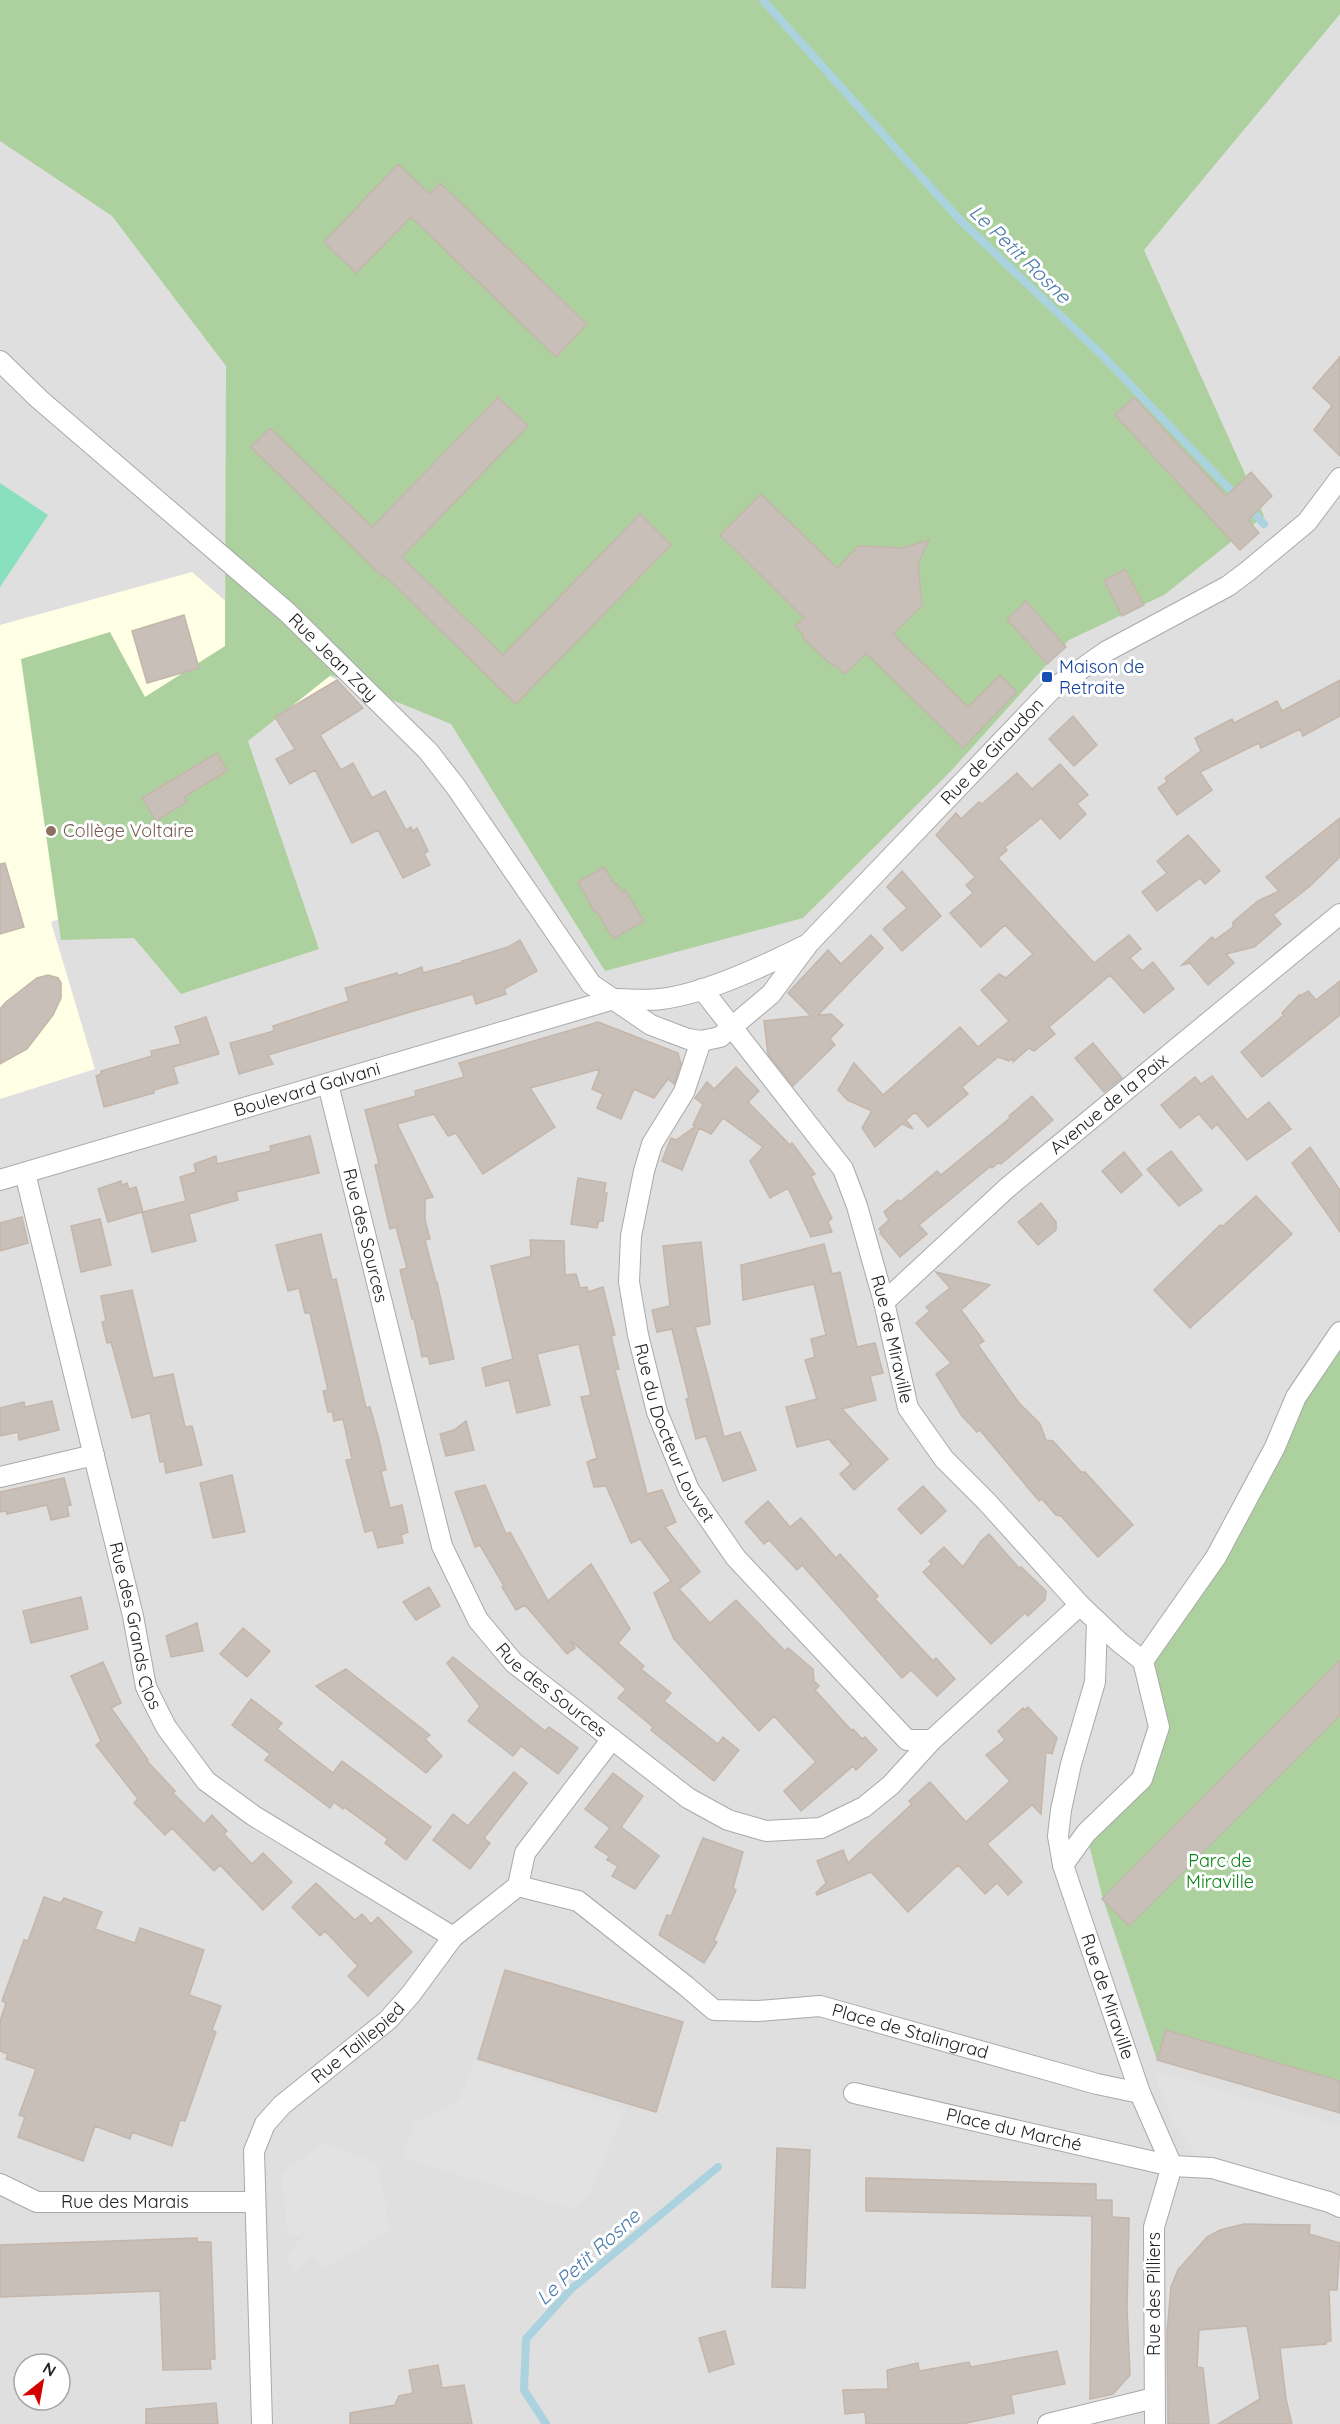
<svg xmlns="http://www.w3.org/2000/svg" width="1340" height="2424" font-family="Quicksand,sans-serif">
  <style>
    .residential { fill: #e0dfdf; fill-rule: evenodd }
    .education { fill: #ffffe5 }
    .forest { fill: #add19e }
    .pitch { fill: #88e0be }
    .parking { fill: #e2e2e2 }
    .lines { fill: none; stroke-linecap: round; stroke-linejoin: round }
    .stream { stroke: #aad3df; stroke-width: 8 }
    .building { fill: #c7bfb8; stroke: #c4b6ab; stroke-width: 1.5 }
    .street-casing { stroke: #a9a9a9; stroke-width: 22 }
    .street { stroke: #fff; stroke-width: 20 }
    .transit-dot { fill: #1a4fb4; stroke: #fff; stroke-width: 2 }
    .education-dot { fill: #8d6e63; stroke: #fff; stroke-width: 2 }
    .labels { text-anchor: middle; stroke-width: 6; stroke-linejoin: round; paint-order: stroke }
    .street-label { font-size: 18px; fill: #222; stroke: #fff }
    .transit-label { font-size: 18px; fill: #164399; stroke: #fff; text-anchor: start }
    .education-label { font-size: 18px; fill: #785e54; stroke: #fff; text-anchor: start }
    .park-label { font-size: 18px; fill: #0c8416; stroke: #fff }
    .water-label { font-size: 20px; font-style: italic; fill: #4a7aab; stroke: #fff }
  </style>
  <rect width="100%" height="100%" fill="#f2efe9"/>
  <!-- residential -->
  <path class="residential" d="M0,0H1340V2424H0ZM24,2364H60V2400H24Z"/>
  <!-- education -->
  <path class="education" d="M192,572L291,658L337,680L98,825L141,889L51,922L95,1069L0,1099V625Z"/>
  <!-- forest -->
  <path class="forest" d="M0,0H1340V14L1144,250L1264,516L1164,595L1069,640L950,772L803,918L605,971L451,724L331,675L248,741L319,949L181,994L134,938L61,940L21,659L110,632L145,697L225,646L226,366L112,216L0,141Z
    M1340,1332V2113L1157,2060L1103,1899L1086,1833L1142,1779L1159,1727L1148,1682L1163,1634Z"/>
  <!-- pitch -->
  <path class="pitch" d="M0,483L48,515L0,587Z"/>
  <!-- parking -->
  <path class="parking" d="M474,2060L626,2109L589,2194L572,2209L401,2157L415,2123L460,2100Z
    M1153,2070L1340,2126V2199L1198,2158L1172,2120Z
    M323,2143L378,2164L390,2230L325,2268L312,2254L295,2272L287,2256L305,2234L288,2237L281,2175Z"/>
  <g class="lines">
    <!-- stream -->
    <path class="stream" d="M763,0L959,219L1102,355L1238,498
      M1249,508L1264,524
      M546,2424L524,2390L526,2339L571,2289L718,2167"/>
  </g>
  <!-- building -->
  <path class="building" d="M398,164L430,194L440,183L587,324L556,357L411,217L356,273L324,242Z
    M1340,357V456L1314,430L1332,406L1313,388Z
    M498,397L528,426L402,557L503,655L640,514L671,545L516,704L384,575L383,577L251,447L270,428L372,527Z
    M1134,397L1226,496L1251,472L1272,496L1248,520L1259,533L1240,550L1115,415Z
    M761,494L837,568L858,546L902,548L929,540L918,564L922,605L893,634L968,707L1000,675L1017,692L963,748L866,653L845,674L835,665L833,666L803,638L804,635L795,626L804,618L720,535Z
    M1125,569L1144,605L1122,616L1104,581Z
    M1026,601L1066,647L1047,664L1007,619Z
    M184,615L199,668L147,683L132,631Z
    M337,680L363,708L320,735L341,770L353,763L372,798L385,791L406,830L411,827L413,831L417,828L428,851L424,854L430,865L403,878L378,830L352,843L315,770L290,784L276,759L295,749L275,717Z
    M1340,680V716L1303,736L1300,729L1261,748L1259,743L1200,772L1212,790L1177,815L1158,788L1167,782L1165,778L1201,751L1195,738L1232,719L1234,723L1277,701L1282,711Z
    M1073,716L1097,745L1074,766L1049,739Z
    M217,753L227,771L184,797L187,802L156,821L142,798Z
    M1060,764L1088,795L1077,804L1086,814L1060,839L1041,818L1005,847L1007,850L998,858L1094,963L1129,935L1141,949L1130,958L1142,971L1153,962L1174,989L1144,1013L1110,975L1049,1027L1055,1034L1034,1051L1029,1048L1013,1062V1058L1009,1061L998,1057L962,1087L968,1094L928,1127L915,1112L906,1120L913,1129L902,1124L875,1147L862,1128L872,1111L847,1100L838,1090L854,1063L883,1095L960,1027L978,1047L1009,1021L981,990L999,974L1006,978L1033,954L1005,925L981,947L950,913L973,893L966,885L975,877L936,835L956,813L961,819L979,802L982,804L1017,773L1032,789Z
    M1340,818V857L1309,887L1273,915L1281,924L1254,947L1226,954L1234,963L1208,985L1190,963L1182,965L1212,937L1215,940L1233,927V922L1258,901L1279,891L1266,877Z
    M1188,835L1220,871L1205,884L1200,878L1157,911L1142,892L1167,873L1157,861Z
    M5,863L24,927L0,934V864Z
    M604,867L615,885L617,884L622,892L625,890L644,921L613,939L597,912L594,911L578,882Z
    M902,871L941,916L902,951L883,929L907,908L887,887Z
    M871,935L883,948L818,1015L831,1014L843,1025L830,1039L835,1045L793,1086L768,1054L764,1021L811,1016L788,993L828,950L841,964Z
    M520,940L537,971L504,989L506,994L476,1004L473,994L417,1010L268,1055L273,1064L239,1074L230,1043L274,1031L273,1026L349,1001L345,988L397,973L398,976L422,967L423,973L463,962L462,961L508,947Z
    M48,975L58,978L61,983V998L53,1015L27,1049L0,1064V1009L6,1002L37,978Z
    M1340,981V1015L1262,1077L1241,1052L1284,1015L1282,1013L1299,995H1302L1308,991L1316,1000Z
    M206,1017L219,1054L173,1067L178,1083L154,1090V1093L104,1107L96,1076L101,1074V1071L142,1059L152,1056L151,1051L181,1044L175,1027Z
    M598,1022L678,1053L681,1064L674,1084L668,1079L654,1098L634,1089L621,1119L597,1108L603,1094L592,1089L600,1069L530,1088L555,1127L483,1174L456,1133L448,1136L434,1114L397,1124L433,1197L425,1199V1220L430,1239L425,1240L436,1282H437L454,1359L430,1364L428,1356L422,1357L414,1319H412L400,1270L407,1268L396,1227L390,1229L375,1165L379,1164L365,1110L416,1096L415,1091L464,1077L459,1063Z
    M1093,1043L1122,1078L1104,1092L1075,1058Z
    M736,1067L759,1091L748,1102L790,1145L792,1143L815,1174L811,1176L832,1218L828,1222L832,1232L811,1237L788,1188L770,1198L750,1161L763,1147L723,1118L711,1134L699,1128L682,1170L662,1161L671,1138L676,1140L696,1126L693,1125L703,1104L695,1098L707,1082L714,1089Z
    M1212,1076L1247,1120L1269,1102L1291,1129L1247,1160L1217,1124L1212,1129L1199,1114L1180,1128L1161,1105L1195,1077L1201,1084Z
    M1032,1096L1053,1120L1001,1164L998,1163L992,1168L991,1166L919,1225L927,1234L900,1257L880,1233L881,1231L879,1229L889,1220L884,1212L898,1200L900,1202L937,1171L941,1175L1010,1118L1009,1116Z
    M310,1136L319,1173L236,1192L238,1200L189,1214L196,1241L152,1252L142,1212L108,1222L98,1189L121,1181L122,1185L127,1183L129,1189L136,1187L143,1212L186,1201L180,1177L196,1172L194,1164L216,1156L217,1164L271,1151L270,1146Z
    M1310,1147L1340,1190V1232L1292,1163Z
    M1171,1151L1202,1190L1179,1206L1147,1169Z
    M1124,1152L1142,1175L1121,1193L1102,1171Z
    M578,1178L606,1183L604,1192L607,1193L603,1221H599L597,1228L571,1224Z
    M1256,1196L1292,1234L1190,1328L1154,1290L1220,1225L1223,1226Z
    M1041,1203L1056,1222V1230L1038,1245L1018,1222Z
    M22,1217L28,1243L0,1251V1223Z
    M100,1219L111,1265L81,1272L71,1226Z
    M321,1234L332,1280L336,1279L366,1408L370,1407L379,1440L386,1470L381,1471L390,1508L402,1505L408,1532L401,1535L403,1543L378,1548L373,1530L365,1532L346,1460L352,1459L343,1419L334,1421L332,1411L328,1412L323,1391L328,1390L310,1313H305L299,1288L288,1291L276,1245Z
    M530,1240L564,1241L565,1275L576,1274L580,1288L587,1287L588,1292L603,1287L615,1335L611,1336L619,1369L615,1370L647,1494L662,1490L676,1522L665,1527L700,1572L679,1589L710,1623L736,1600L785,1651L788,1648L813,1669L814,1681L819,1686L815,1690L852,1731L853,1729L862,1739L865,1737L877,1750L856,1770L853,1766L801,1811L784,1791L816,1762L774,1716L759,1731L674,1639L654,1593L671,1581L672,1582L640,1539L631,1543L606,1486L594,1487L587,1462L597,1458L581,1397L591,1395L579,1344L537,1354L550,1405L517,1413L509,1380L486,1386L482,1368L513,1359L491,1266L531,1256Z
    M701,1242L710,1324L695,1327L724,1437L740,1432L756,1470L723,1481L706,1436L696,1439L686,1399L689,1398L672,1329L657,1332L652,1310L670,1306L663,1246Z
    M824,1244L832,1274L840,1272L857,1347L875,1343L883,1373L870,1376L876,1400L842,1409L888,1459L854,1490L840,1474L851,1464L833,1444L836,1441L832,1443L829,1439L797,1447L786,1407L817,1399L805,1360L815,1357L811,1339L826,1335L814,1284L743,1300L741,1265Z
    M936,1272L990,1285L961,1310L984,1341L978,1345L1019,1403L1040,1424L1046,1440L1053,1441L1081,1472H1085L1133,1525L1098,1557L1061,1516L1056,1515L1042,1499L1039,1501L980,1430L977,1432L962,1416L936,1374L951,1363L916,1323L930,1311L926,1307L950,1288Z
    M132,1290L153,1378L173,1374L185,1427L192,1426L202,1465L166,1473L164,1461L160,1462L150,1413L132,1418L111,1342L107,1343L102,1322L106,1321L101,1296Z
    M52,1401L59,1430L19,1440L18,1432L0,1436V1408L24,1402L25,1407Z
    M466,1421L474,1450L446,1456L440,1434L454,1430Z
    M232,1475L245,1532L213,1538L200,1483Z
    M64,1478L71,1505L67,1506L69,1516L51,1520L47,1505L7,1514L6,1511L0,1512V1492Z
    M485,1485L506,1534L510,1532L548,1601L591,1564L630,1629L618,1643L644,1666L641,1669L671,1693L664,1701L718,1744L723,1737L739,1750L714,1781L651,1730L653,1727L618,1698L626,1689L570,1640L575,1648L567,1654L525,1605L516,1610L502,1587L504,1586L480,1545L475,1547L455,1492Z
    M923,1486L946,1511L921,1534L898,1509Z
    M768,1501L790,1527L801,1518L836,1558L840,1554L878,1596L875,1599L933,1661L936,1658L955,1679L937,1696L911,1670L902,1678L802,1565L797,1570L769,1540L764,1544L745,1522Z
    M989,1534L1019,1568L1021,1567L1046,1591L1045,1600L1028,1616L1025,1613L991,1644L923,1572L932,1564L929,1561L944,1547L963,1567L981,1541Z
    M429,1587L440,1606L416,1620L403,1602Z
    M81,1597L88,1629L31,1643L23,1611Z
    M197,1623L203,1651L171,1657L166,1636Z
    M243,1628L270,1651L247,1677L220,1654Z
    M453,1657L545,1731L549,1727L578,1748L558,1774L521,1746L513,1756L468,1721L480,1706L447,1663Z
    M1340,1660V1715L1129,1926L1102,1899Z
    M103,1662L121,1703L111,1708L148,1760L147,1761L175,1791L173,1793L204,1824L212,1815L227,1831L224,1834L252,1864L263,1853L292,1882L263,1910L220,1865L214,1871L172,1828L165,1835L134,1803L138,1799L96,1745L101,1741L71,1676Z
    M346,1669L430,1735L425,1739L442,1756L426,1773L316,1686Z
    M251,1699L282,1723L277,1729L333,1773L342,1761L431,1827L406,1860L385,1843L388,1839L344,1807L343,1809L334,1802L330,1808L265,1760L270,1754L232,1725Z
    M1028,1707L1057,1738L1052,1754L1046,1752L1041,1814L1032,1805L987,1844L1022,1882L1008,1895L997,1883L985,1894L958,1865L908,1912L871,1872L817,1895L816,1893L826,1883L817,1861L843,1850L848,1863L912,1804L909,1801L930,1782L966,1822L1010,1781L986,1755L1005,1740L998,1731L1023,1708L1024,1710Z
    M514,1772L527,1783L484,1838L490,1843L470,1869L433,1840L453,1814L468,1826Z
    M613,1773L643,1796L621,1827L659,1856L635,1889L612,1876L618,1866L607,1860L609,1856L595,1847L610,1828L585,1809Z
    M703,1838L743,1852L733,1888L736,1890L714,1940L717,1942L704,1963L659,1935L667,1915L671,1916Z
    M316,1883L355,1920L362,1914L371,1924L378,1917L412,1952L368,1996L348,1976L358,1966L325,1931L320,1936L292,1907Z
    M44,1897L61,1903L64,1898L102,1912L95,1929L135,1943L140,1928L204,1950L189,1995L221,2006L212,2030L216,2032L185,2121L180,2120L172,2146L132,2132L130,2139L95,2126L83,2161L18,2137L25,2117L19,2115L36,2069L6,2059L8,2054L0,2051V2021L6,2003L2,2001L24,1940L28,1941Z
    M505,1970L683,2022L656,2112L478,2059Z
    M1166,2030L1340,2081V2113L1157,2060Z
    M777,2148L810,2150L805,2288L772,2287Z
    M866,2178L1096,2184V2200H1112V2217L1129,2218L1127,2309L1130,2375L1113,2394L1090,2399L1092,2216L866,2211Z
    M1244,2224L1310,2225L1309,2234L1340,2243L1337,2290H1329L1331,2341L1326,2342V2344L1280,2348L1286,2399L1292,2424H1218L1260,2399L1247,2326L1199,2330L1197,2367L1203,2368L1209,2424H1168L1167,2332L1171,2287L1178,2270L1207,2237L1220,2230Z
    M197,2238V2242H211L215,2359H210L211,2369L163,2370L160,2291L0,2297V2245Z
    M725,2331L734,2364L709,2372L699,2338Z
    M1057,2351L1065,2384L1011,2395L1014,2413L962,2424H866L865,2412L845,2414L843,2390L888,2389L887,2370L918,2363L919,2371L969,2362L971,2367Z
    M438,2365L442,2388L464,2385L472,2424H350V2413L395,2405L399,2396L413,2393L409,2370Z
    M216,2403L218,2424H146V2409Z"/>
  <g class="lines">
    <!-- street casing -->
    <g class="street-casing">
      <g id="street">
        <path id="s1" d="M0,361L39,399L287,612L428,751L456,787L591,984L651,1025L688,1039L701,1041L720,1037L771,994L809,943L1051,690L1107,651L1228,586L1248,571L1307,522L1340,478"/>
        <path id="s2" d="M702,989L843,1169L857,1206L884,1302L908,1408L944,1459L987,1502L1080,1605L1119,1642L1143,1661L1159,1727L1142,1779L1086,1833L1063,1865"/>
        <path id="s3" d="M701,1041L684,1092L652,1144L644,1171L631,1236L629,1282L638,1335L657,1412L689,1490L736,1558L907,1740H932"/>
        <path id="s4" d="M328,1084L442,1546L478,1620L514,1663L688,1798L728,1820L766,1831L821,1828L864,1807L891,1785L932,1740L1080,1605"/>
        <path id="s5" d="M25,1173L133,1616L146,1687L166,1727L206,1781L254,1816L453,1937"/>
        <path id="s6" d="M0,1180L614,999C629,999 645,1001 661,999C705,994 764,966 804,946"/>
        <path id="s7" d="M884,1302L1007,1188L1340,914"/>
        <path d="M0,1477L94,1455"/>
        <path id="s8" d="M1097,1621L1095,1682L1071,1764L1061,1810L1058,1836L1063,1865L1140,2093L1172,2166"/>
        <path d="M1143,1661L1216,1557L1275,1447L1296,1397L1340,1332"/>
        <path id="s9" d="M518,1886L578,1901L686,1986L714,2010L758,2011L820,2006L1097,2084L1140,2093"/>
        <path d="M518,1886L525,1853L612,1739"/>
        <path id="s10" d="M854,2093L1172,2166L1212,2168L1329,2202L1340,2207"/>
        <path id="s11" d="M0,2184L37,2202H255"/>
        <path id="s12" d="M262,2424L254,2151L265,2124L282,2105L388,2020L411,1994L453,1937L518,1886"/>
        <path d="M1048,2424L1154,2398"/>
        <path d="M1155,2424L1154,2227L1172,2166"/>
      </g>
    </g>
    <!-- street -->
    <use href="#street" class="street"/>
  </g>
  <!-- markers -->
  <rect class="transit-dot" x="1041" y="671" width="12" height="12" rx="3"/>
  <circle class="education-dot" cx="51" cy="831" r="6"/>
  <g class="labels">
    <!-- street labels -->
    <g class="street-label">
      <text dy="6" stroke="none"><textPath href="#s1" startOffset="446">Rue Jean Zay</textPath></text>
      <text dy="6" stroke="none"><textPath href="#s1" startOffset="1404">Rue de Giraudon</textPath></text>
      <text dy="6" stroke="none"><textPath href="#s6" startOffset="320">Boulevard Galvani</textPath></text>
      <text dy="6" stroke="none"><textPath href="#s7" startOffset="300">Avenue de la Paix</textPath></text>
      <text dy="6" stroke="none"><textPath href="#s4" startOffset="156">Rue des Sources</textPath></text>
      <text dy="6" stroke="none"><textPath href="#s2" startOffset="406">Rue de Miraville</textPath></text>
      <text dy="6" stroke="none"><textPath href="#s3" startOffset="414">Rue du Docteur Louvet</textPath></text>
      <text dy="6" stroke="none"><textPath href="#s5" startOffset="466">Rue des Grands Clos</textPath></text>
      <text dy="6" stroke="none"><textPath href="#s4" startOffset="660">Rue des Sources</textPath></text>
      <text dy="6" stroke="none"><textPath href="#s8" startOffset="388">Rue de Miraville</textPath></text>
      <text dy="6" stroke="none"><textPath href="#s9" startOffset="436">Place de Stalingrad</textPath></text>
      <text dy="6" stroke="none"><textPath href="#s12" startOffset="426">Rue Taillepied</textPath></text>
      <text dy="6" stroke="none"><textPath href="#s10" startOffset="164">Place du Marché</textPath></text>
      <text dy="6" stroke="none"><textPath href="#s11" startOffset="129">Rue des Marais</textPath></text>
      <text transform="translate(1154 2294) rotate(-90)" y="6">Rue des Pilliers</text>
    </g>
    <!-- transit labels -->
    <g class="transit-label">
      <text x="1059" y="673">Maison de<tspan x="1059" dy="21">Retraite</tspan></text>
    </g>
    <!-- education labels -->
    <g class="education-label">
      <text x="63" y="837">Collège Voltaire</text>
    </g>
    <!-- park labels -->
    <g class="park-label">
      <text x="1220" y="1867">Parc de<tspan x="1220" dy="21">Miraville</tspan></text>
    </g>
    <!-- water labels -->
    <g class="water-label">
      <text transform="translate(1020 254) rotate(44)" y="7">Le Petit Rosne</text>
      <text transform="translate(588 2257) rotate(-42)" y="7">Le Petit Rosne</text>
    </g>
  </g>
  <!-- north arrow -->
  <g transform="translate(42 2382) rotate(31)"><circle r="28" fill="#ffffff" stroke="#a7a7a7" stroke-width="1.5"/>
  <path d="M0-4.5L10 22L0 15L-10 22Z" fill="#d40000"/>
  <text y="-9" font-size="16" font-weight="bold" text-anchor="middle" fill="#222222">N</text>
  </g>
</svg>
